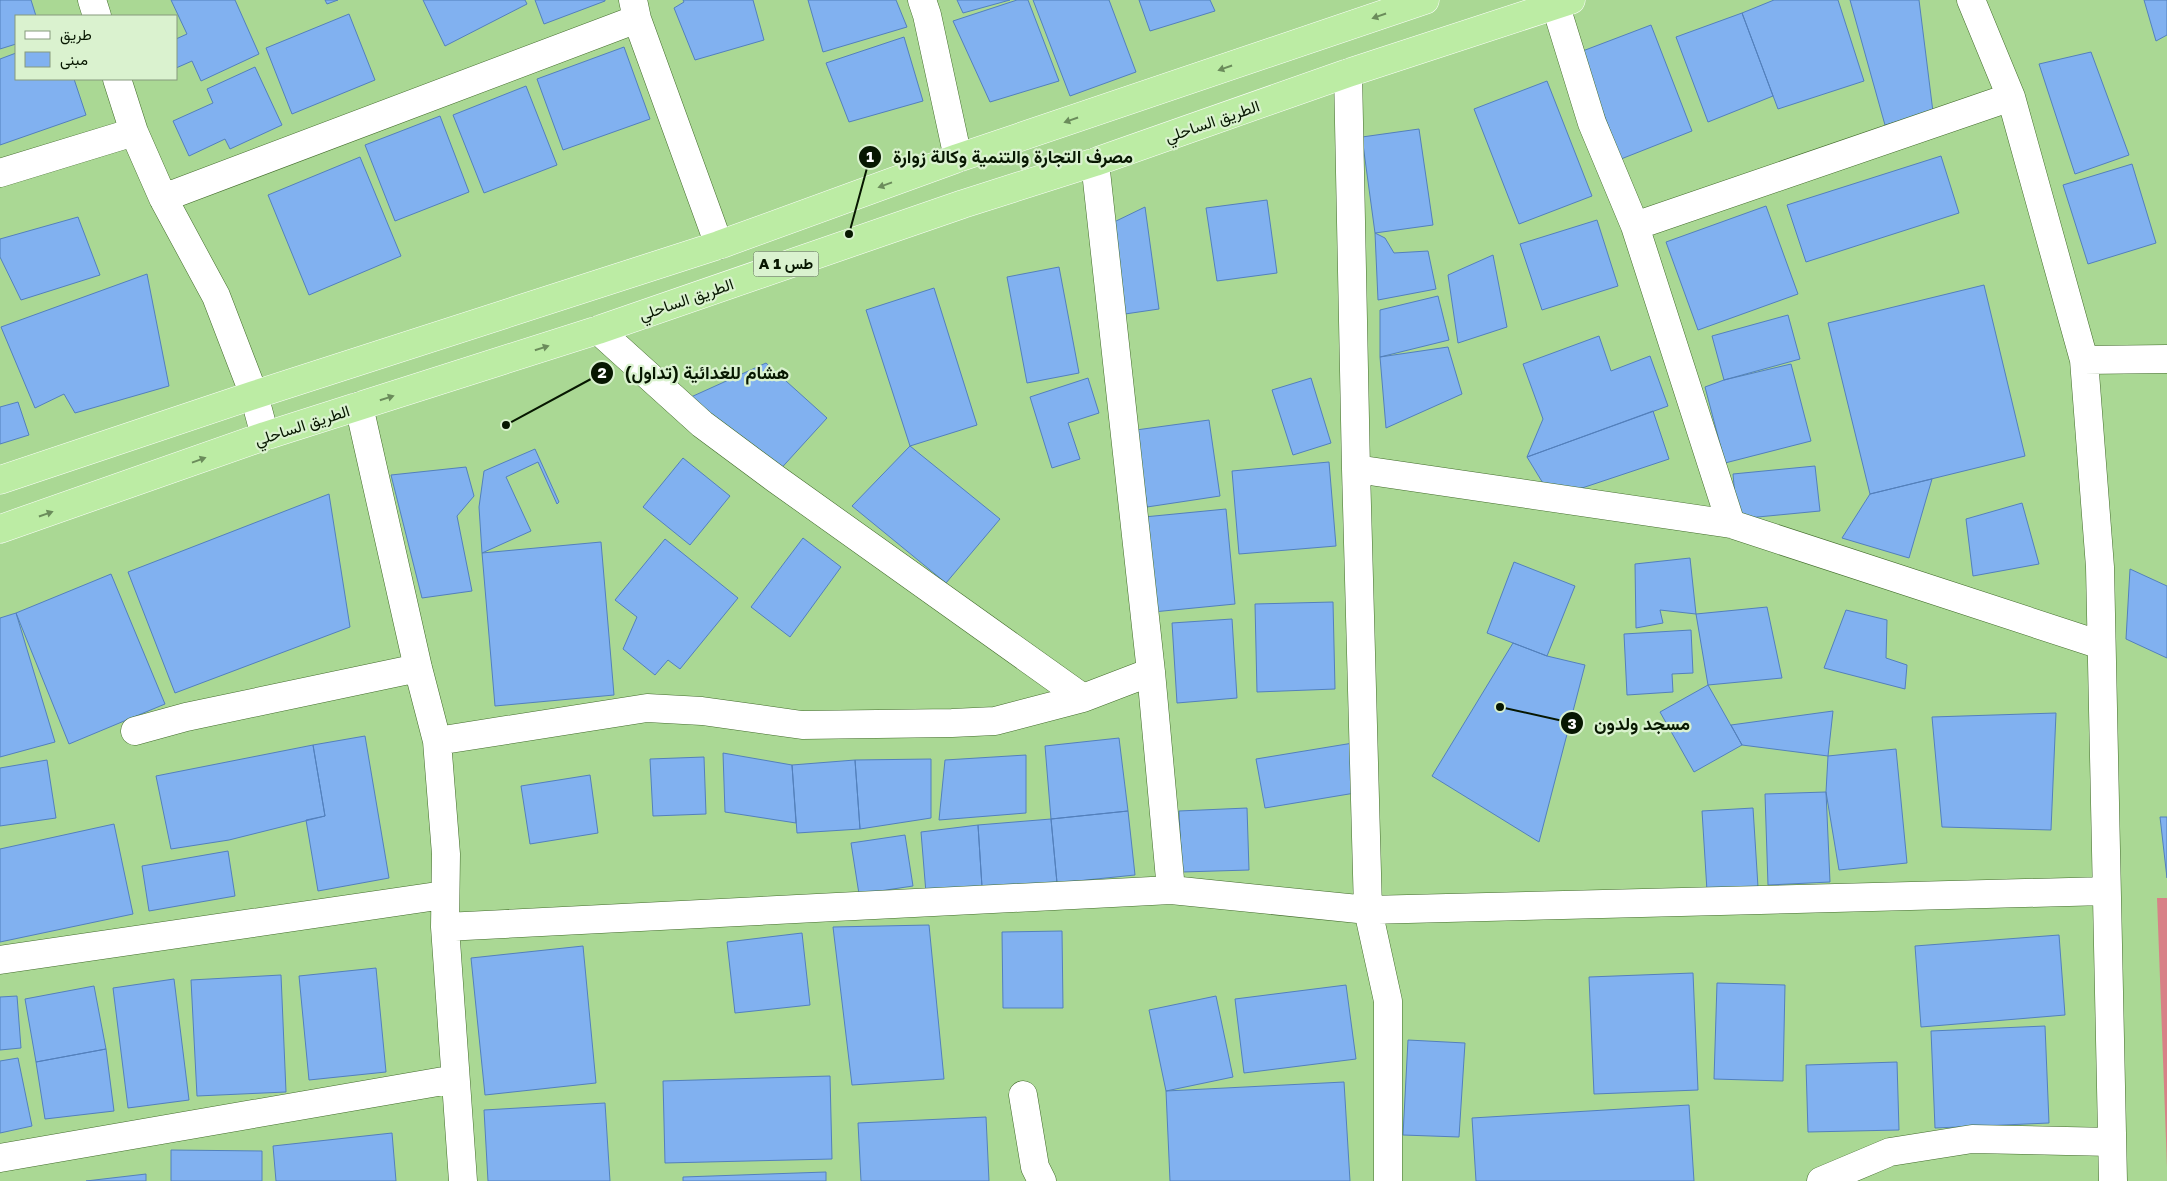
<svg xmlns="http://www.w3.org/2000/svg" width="2167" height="1181" font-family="'Golos Text',Vazirmatn,sans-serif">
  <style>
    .green { fill: #d88187 }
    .building { fill: #81b1f0; stroke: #5380bc }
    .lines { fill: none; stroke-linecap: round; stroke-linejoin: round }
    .minor-casing { stroke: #436c2c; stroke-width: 29 }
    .trunk-casing { stroke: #fff; stroke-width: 29 }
    .minor { stroke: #fff; stroke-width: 28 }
    .trunk { stroke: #bceca4; stroke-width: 28 }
    .oneway { fill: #6b8c5b }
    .labels { text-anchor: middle; stroke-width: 4.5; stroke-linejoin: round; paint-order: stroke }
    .shield { fill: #daf2cf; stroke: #46593f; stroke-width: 1 }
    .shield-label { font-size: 15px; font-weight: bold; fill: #071701 }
    .street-label { font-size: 16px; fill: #071701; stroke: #daf2cf }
    .leader { fill: none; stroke: #071701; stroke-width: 2 }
    .callout-dot { fill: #071701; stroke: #daf2cf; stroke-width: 2 }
    .mark-label { font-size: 15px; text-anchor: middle; font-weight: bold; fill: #fff }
    .callout-label { font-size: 18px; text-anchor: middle; font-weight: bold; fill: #071701; stroke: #daf2cf; stroke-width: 4.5; stroke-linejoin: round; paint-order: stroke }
  </style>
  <rect width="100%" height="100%" fill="#aad894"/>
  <!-- green -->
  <path class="green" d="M2157,898H2167V1167Z"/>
  <!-- building -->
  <path class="building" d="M0,0H31L36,16H16V44L0,49Z
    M171,0H235L259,54L201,81L192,61L176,68V39L187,34Z
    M325,0H338L327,4Z
    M423,0H525L527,4L445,46Z
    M535,0H605V1L544,24Z
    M683,0H753L764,40L695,60L674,8L684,2Z
    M808,0H896L907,27L823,52Z
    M957,0H1010L963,13Z
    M1017,0H1028L1059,81L990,102L953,21Z
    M1033,0H1109L1136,72L1070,96Z
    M1139,0H1210L1215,11L1150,31Z
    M1774,0H1838L1864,81L1778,109L1742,13Z
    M1850,0H1919L1933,112L1885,125Z
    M2144,0H2167V35L2156,41Z
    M1742,13L1773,96L1708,122L1676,37Z
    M349,14L375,80L292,114L266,48Z
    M1651,25L1692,131L1621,159L1580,52Z
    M904,37L923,101L849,122L826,63Z
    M624,47L650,119L563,150L537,79Z
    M2091,52L2129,155L2075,174L2039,64Z
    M16,53V79H74L86,115L0,145V59Z
    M255,67L282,125L230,149L225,139L189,156L173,121L213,103L207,89Z
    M1547,81L1592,196L1519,224L1474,109Z
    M526,86L557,165L484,193L453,115Z
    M440,116L469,192L395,221L365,145Z
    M1419,129L1433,225L1375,233L1362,137Z
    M1941,156L1959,213L1806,262L1787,205Z
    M360,157L401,256L309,295L268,195Z
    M2132,164L2156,243L2088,264L2063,185Z
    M1267,200L1277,273L1217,281L1206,208Z
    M1766,206L1798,294L1698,330L1666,242Z
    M1145,207L1159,309L1125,314L1112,223Z
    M78,217L100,275L21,300L0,257V239Z
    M1597,220L1618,286L1542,310L1520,244Z
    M1375,233L1385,238L1394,253L1428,251L1436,289L1378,300Z
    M1493,255L1507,327L1458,343L1448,275Z
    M1059,267L1079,373L1027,383L1007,277Z
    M147,274L169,386L75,413L64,394L35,408L1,327Z
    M1984,285L2025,456L1870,494L1828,323Z
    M934,288L977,425L910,446L866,310Z
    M1438,296L1449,340L1380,357V310Z
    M1788,315L1800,359L1724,380L1712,336Z
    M1599,336L1611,371L1650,356L1668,406L1527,457L1543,419L1523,364Z
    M1448,347L1462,394L1386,428L1380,357Z
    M766,363L827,418L776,474L691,397Z
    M1791,364L1811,441L1725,463L1705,387L1724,380Z
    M1088,378L1099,413L1068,423L1080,459L1052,468L1030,397Z
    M1311,378L1331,443L1293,455L1272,390Z
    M18,402L29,435L0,444V407Z
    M1653,411L1669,459L1552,498L1527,457Z
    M1209,420L1220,496L1147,507L1136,430Z
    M910,446L1000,519L946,583L852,506Z
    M535,449L559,502L557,504L538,462L506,477L531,531L482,553L479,507L484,471Z
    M683,458L730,496L690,545L643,507Z
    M1329,462L1336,546L1239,554L1232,471Z
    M1815,466L1820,511L1737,519L1733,474Z
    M466,467L474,496L457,516L472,591L422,598L391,475Z
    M1932,479L1909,558L1842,538L1870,494Z
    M329,494L350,627L175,693L128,572Z
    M2022,503L2039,564L1973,576L1966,519Z
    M1226,509L1235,604L1153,612L1144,517Z
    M803,538L841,567L790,637L751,607Z
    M665,539L738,598L680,669L668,660L655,675L623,649L637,617L615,600Z
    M601,542L614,695L495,706L482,553Z
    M1690,558L1696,614L1660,610L1663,623L1636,628L1635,564Z
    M1514,562L1575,586L1547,656L1487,633Z
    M2130,569L2167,586V658L2126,639Z
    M111,574L165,704L69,744L16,613Z
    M1333,602L1335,689L1257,692L1255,604Z
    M1767,607L1782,678L1708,685L1696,614Z
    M1846,610L1887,620L1886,658L1907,665L1905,689L1824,668Z
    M16,613L55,742L0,757V618Z
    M1232,619L1237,698L1177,703L1172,623Z
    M1691,630L1693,673L1672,674L1673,692L1627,695L1624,634Z
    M1513,643L1547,656L1585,665L1539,842L1432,776Z
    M1708,685L1742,745L1694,772L1660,712Z
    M1833,711L1828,756L1742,745L1731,725Z
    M2056,713L2051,830L1942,827L1932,717Z
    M365,736L389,878L318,891L306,820L325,816L313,745Z
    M1119,738L1128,811L1051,819L1045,746Z
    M1353,743L1361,792L1265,808L1256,759Z
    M313,745L325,816L229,840L171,849L156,776Z
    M1896,749L1907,863L1839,870L1826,792L1828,756Z
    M723,753L792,765L796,823L725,812Z
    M1026,755V813L939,820L945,760Z
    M704,757L706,814L653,816L650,759Z
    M931,759V818L860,829L855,760Z
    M47,760L56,818L0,826V768Z
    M855,760L860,829L797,833L792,765Z
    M590,775L598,833L530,844L521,786Z
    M1826,792L1830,882L1768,885L1765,794Z
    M1247,808L1249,870L1182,872L1179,811Z
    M1753,808L1758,887L1707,891L1702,811Z
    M1128,811L1135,875L1057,883L1051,819Z
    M2160,817H2167V878Z
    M1051,819L1057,883L982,887L978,825Z
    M114,824L133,914L0,942V849Z
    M978,825L982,887L926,893L921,832Z
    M905,835L913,886L859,894L851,843Z
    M228,851L235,896L149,911L142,866Z
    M929,925L944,1079L852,1085L833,927Z
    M1062,931L1063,1008H1003L1002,932Z
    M802,933L810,1005L735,1013L727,942Z
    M2059,935L2065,1015L1921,1027L1915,946Z
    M583,946L596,1083L485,1095L471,958Z
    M376,968L386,1072L309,1080L299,976Z
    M1693,973L1698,1090L1594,1094L1589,977Z
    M281,975L286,1092L197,1096L191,980Z
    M174,979L189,1100L128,1108L113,988Z
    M1717,983L1785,985L1783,1081L1714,1079Z
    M1346,985L1356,1059L1244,1073L1235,999Z
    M94,986L106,1049L36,1062L25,999Z
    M17,996L21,1048L0,1050V997Z
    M1216,996L1233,1077L1166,1091L1149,1010Z
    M2045,1026L2049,1123L1935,1128L1931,1031Z
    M1408,1040L1465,1043L1459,1137L1403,1135Z
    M106,1049L114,1111L45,1119L36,1062Z
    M18,1058L32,1126L0,1133V1061Z
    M1897,1062L1899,1130L1808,1132L1806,1065Z
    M830,1076L832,1159L665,1163L663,1081Z
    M1344,1082L1350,1181H1170L1166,1091Z
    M605,1103L610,1181H488L484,1110Z
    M1689,1105L1694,1181H1476L1472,1118Z
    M986,1117L989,1181H861L858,1123Z
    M392,1133L396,1181H276L273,1146Z
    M171,1150L262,1151V1181H171Z
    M826,1172V1181H683V1177Z
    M146,1174V1181H86Z"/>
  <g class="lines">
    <!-- minor casing -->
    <g class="minor-casing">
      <path id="minor" d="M92,0L97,16
        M633,0L637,19L719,245
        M922,0L927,15L958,158
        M1554,0L1592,123L1635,226L1731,524
        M1971,0L2011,97L2084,360L2100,567L2113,1181
        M1348,73L1356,469L1368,910L1388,1001V1181
        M117,79L134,132L163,198L216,296L254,395L265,436
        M1095,162L1151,672L1171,890
        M0,173L134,132
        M163,198L637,19
        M1635,226L2011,97
        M598,330L702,424L776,479L1083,698L1151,672
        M2084,360L2167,359
        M359,406L418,668L437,741L446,854L445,927L463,1181
        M1356,469L1731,524L2101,645
        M135,731L186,717L418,668
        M437,741L647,708L702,711L802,725L952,723L995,721L1083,698
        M445,927L1171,890L1368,910L2106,891
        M0,960L444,895
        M1023,1095L1035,1167L1042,1181
        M0,1158L455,1079
        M1821,1181L1890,1152L1972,1139L2112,1142"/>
    </g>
    <!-- trunk casing -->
    <g class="trunk-casing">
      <path id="trunk" d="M0,480L254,395L719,245L958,158L1425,0
        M0,529L265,436L598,330L963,204L1095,162L1348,73L1571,0"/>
    </g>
    <!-- minor -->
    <use href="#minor" class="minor"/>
    <!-- trunk -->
    <use href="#trunk" class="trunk"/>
  </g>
  <!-- one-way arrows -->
  <defs><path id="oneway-solid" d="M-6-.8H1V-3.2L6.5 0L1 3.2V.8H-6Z" transform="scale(1.25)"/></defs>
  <g class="oneway">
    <use href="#oneway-solid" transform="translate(1379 16) rotate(161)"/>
    <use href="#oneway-solid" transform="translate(1225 68) rotate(161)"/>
    <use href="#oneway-solid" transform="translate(1071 120) rotate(161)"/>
    <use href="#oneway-solid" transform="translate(885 185) rotate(160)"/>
    <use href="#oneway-solid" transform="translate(542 348) rotate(-18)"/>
    <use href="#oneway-solid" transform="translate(387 398) rotate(-18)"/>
    <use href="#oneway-solid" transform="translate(199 460) rotate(-20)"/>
    <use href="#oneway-solid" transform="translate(46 514) rotate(-19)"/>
  </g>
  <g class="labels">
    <!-- shield labels -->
    <rect class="shield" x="753.5" y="251.5" width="65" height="25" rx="4"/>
    <g class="shield-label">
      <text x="786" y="269">A 1 طس</text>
    </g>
    <!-- street labels -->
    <g class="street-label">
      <text transform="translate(1212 121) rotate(-19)" y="6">الطريق الساحلي</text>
      <text transform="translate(686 299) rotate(-19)" y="6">الطريق الساحلي</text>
      <text transform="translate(302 425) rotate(-18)" y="6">الطريق الساحلي</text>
    </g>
  </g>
  <!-- callouts -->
  <path class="leader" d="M849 234L870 157M506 425L602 373M1500 707L1572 723"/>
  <g class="callout-dot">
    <circle cx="849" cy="234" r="5"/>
    <circle cx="506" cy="425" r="5"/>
    <circle cx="1500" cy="707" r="5"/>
    <circle cx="870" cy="157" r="12"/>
    <circle cx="602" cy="373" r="12"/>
    <circle cx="1572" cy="723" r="12"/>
  </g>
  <g class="mark-label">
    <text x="870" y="162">1</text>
    <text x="602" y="378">2</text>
    <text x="1572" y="729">3</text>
  </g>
  <g class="callout-label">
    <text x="1013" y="163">مصرف التجارة والتنمية وكالة زوارة</text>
    <text x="707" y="379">هشام للغدائية (تداول)</text>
    <text x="1642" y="730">مسجد ولدون</text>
  </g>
  <!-- legend -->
  <rect x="15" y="15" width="162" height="65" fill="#daf2cf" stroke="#869a7d"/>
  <rect x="25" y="31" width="25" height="8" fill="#ffffff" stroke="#869a7d"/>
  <text x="60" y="40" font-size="15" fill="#071701">طريق</text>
  <rect x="25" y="52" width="25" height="15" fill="#81b1f0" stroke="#869a7d"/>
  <text x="60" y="65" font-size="15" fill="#071701">مبنى</text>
</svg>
